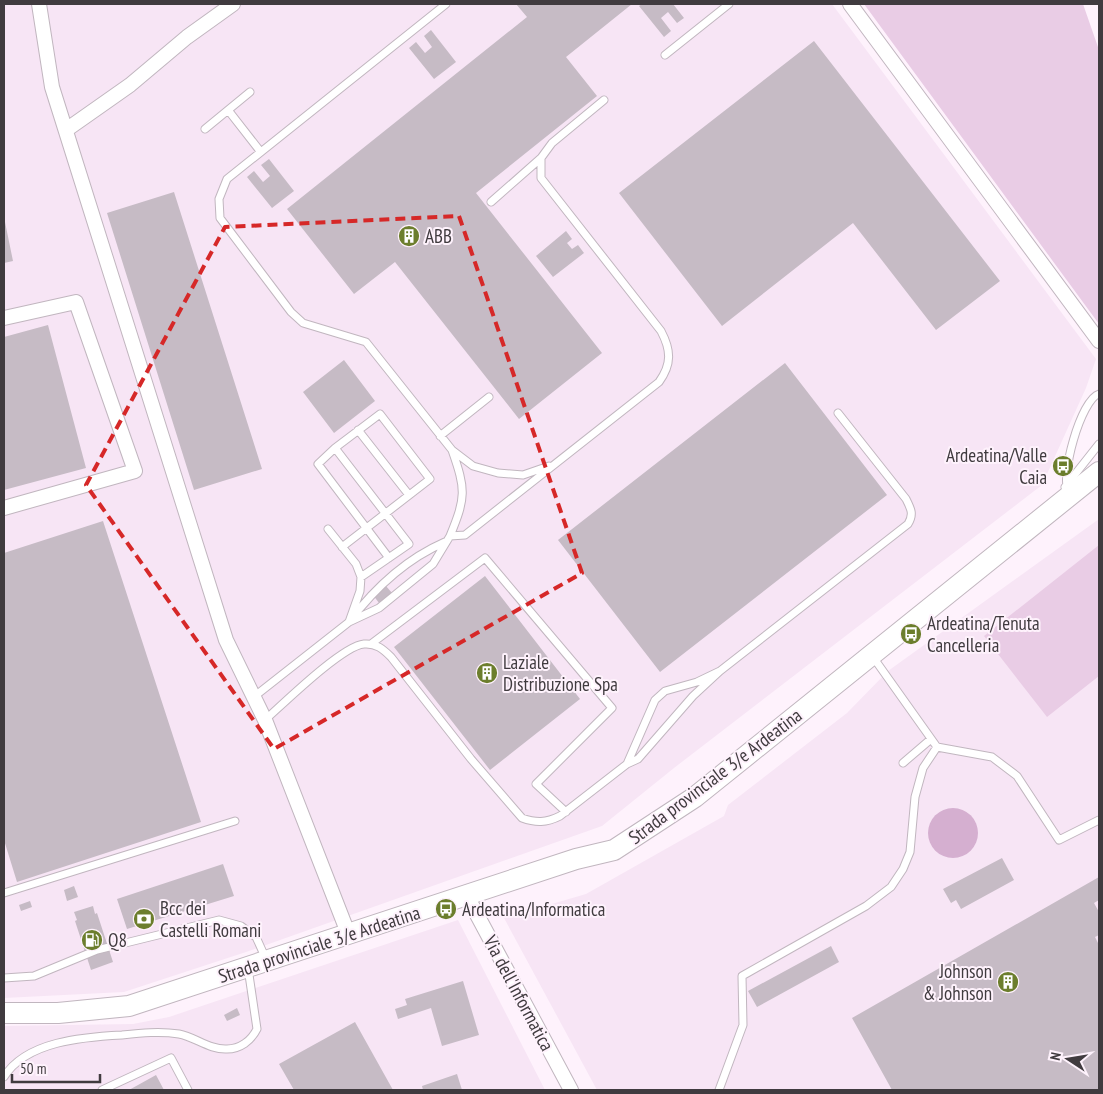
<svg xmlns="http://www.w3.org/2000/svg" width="1103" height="1094" font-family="'PT Sans Narrow',sans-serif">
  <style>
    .built { fill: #f7e5f5 }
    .green { fill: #e9cce5 }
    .water { fill: #d5afd0 }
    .building { fill: #c6bbc5 }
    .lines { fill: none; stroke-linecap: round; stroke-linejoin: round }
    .lane-casing { stroke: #c1b6bf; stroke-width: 9 }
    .street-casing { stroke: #c1b6bf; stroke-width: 16 }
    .secondary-casing { stroke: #c1b6bf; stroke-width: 22 }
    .lane { stroke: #fff; stroke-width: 7 }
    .street { stroke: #fff; stroke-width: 14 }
    .secondary { stroke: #fff; stroke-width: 20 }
    .marked { fill: none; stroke: #d62828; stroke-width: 4; stroke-dasharray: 10 6; stroke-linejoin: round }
    .labels { text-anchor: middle; stroke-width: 4; stroke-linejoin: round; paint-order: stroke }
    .poi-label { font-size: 19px; fill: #403b3f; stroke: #fef2fc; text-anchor: start }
    .street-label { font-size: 19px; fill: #403b3f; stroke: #fef2fc }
  </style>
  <rect width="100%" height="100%" fill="#fef2fc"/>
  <!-- built -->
  <path class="built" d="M4,4H832L1096,359L1086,388L1042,485L674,768L602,826L246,952L124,992L4,998Z
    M1099,519V1090H597L504,918L586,894L724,816L728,805L847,713L888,671Z
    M458,920L545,1090H4V1026L133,1024L169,1017Z"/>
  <!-- green -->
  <path class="green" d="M864,4H1083L1099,50V324Z
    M1099,545V676L1047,717L984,636Z"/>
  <!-- water -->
  <path class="water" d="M928 833a25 25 0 1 1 50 0a25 25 0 1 1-50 0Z"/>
  <!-- building -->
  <path class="building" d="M516,4H632L566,57L597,96L476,193L602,353L519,419L395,262L354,294L287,209L527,17Z
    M642,4H673L684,18L677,23L668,12L661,18L671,31L664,37L639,6Z
    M431,30L456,62L434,79L409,48L416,42L425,53L432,47L424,36Z
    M814,41L1000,281L936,330L853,223L722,326L619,193Z
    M269,159L294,191L272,208L247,177L254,171L263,182L270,176L261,165Z
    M174,192L262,469L194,490L107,213Z
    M5,222L13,261L4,263V223Z
    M566,231L572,239L567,243L572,249L578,245L584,253L553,277L536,256Z
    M48,325L86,468L4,490V337Z
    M344,360L375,401L334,433L303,392Z
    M785,363L887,495L660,672L558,540Z
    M103,521L201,822L17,882L4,840V553Z
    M485,576L580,699L490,770L394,647Z
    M386,586L392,593L379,603L373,595Z
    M1002,858L1014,880L961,909L956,900L951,903L943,889Z
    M223,864L234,896L127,929L117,899Z
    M1099,877V900L1094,903L1099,912V935L1095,937L1099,945V1090H892L852,1018Z
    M74,886L78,897L67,901L64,890Z
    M30,901L32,907L21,911L19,905Z
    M93,906L95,914L97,913L113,962L91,970L75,921L77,920L74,912Z
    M831,946L839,962L757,1007L748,991Z
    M463,981L479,1035L442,1046L431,1008L398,1019L395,1009L407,1005L405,999Z
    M237,1008L240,1015L227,1021L224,1015Z
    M355,1022L393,1090H294L279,1064Z
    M457,1074L462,1090H423L422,1086Z
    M156,1075L164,1090H129Z"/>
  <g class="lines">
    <!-- lane casing -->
    <g class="lane-casing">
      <path id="lane" d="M446,4L227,179L219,199L220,218L291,312L303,323L366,342L452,450L473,466L498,473L523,475L549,466
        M665,55L729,4
        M228,110L260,151
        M205,129L250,92
        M491,202L541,158
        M358,430L409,495
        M440,436L489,397
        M335,448L380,414L430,479L342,547
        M1065,487L1099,444
        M1069,493C1059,478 1081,399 1099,394
        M450,536C466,497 466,490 452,450
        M445,542C406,559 374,589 349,622L379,608L433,564L450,536L465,535L659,382C672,364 671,350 661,331L541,178V158L552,143L604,100
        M361,577L409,544L335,448L318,464L389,558
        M371,644L485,558L612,708L536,784L566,812
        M720,671L697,682L665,691L655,700L627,764L638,759L693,696L720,671L908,524C914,514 911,509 906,499L838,413
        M255,696L349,622L360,591L361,577L356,564L328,529
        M265,720C284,703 342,646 364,644C376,643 383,649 391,657L471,759L522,818C536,823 546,823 560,816L627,764
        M937,747L992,757L1017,776L1059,840L1099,820
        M903,763L931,739
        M4,893L235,821
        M4,978L34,976L97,950L219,920L241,926L256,937L266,959
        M4,1077C26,1041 84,1037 122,1035C141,1033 160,1031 179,1034C195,1037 210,1050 227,1049C240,1049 251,1041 257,1029L248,968
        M102,1090L171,1058L188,1090
        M719,1090L743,1025L742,976L866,906L891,887L903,869L910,852L915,797L923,768L937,747L873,657"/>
    </g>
    <!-- street casing -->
    <g class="street-casing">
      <path id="street" d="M39,4L52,87L226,640L265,720L348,933
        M850,4L1099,341
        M66,130L130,85L187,37L233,4
        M4,318L76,302L135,471L4,508
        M467,896L571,1090"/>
    </g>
    <!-- secondary casing -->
    <g class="secondary-casing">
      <path id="secondary" d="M4,1013H58L129,1006L576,859L614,850L695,797L1099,472"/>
    </g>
    <!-- lane -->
    <use href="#lane" class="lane"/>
    <!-- street -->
    <use href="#street" class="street"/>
    <!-- secondary -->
    <use href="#secondary" class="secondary"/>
  </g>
  <!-- marked area -->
  <path class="marked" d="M459,216L582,573L274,749L86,485L225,227Z"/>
  <!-- icons -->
  <defs>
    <g id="building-disc" transform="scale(1.125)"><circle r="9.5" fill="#6c7e2d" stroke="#fef2fc"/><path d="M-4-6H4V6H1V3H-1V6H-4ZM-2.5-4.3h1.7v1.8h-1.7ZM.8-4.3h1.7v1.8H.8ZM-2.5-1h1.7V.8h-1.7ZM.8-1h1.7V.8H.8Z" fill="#fff"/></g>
    <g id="bus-disc" transform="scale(1.125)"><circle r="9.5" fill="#6c7e2d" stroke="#fef2fc"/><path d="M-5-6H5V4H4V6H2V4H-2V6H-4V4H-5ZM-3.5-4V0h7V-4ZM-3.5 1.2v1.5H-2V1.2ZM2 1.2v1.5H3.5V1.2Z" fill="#fff"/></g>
    <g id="bank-disc" transform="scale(1.125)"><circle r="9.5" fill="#6c7e2d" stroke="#fef2fc"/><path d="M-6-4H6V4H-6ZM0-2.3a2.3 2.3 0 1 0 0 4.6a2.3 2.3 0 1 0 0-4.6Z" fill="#fff"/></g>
    <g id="fuel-disc" transform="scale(1.125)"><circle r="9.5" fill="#6c7e2d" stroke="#fef2fc"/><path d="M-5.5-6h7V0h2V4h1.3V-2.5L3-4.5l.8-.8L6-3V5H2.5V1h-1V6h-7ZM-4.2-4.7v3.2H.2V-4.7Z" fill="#fff"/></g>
  </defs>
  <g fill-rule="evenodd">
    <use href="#building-disc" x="409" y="236"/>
    <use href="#bus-disc" x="1063" y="466"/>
    <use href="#bus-disc" x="911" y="634"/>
    <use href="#building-disc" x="487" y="673"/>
    <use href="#bus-disc" x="446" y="909"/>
    <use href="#bank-disc" x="144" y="919"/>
    <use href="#fuel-disc" x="92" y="940"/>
    <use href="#building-disc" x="1008" y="982"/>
  </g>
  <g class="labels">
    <!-- poi labels -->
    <g class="poi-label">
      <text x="425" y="243">ABB</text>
      <text x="1047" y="462" text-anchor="end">Ardeatina/Valle<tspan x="1047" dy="22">Caia</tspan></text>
      <text x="927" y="630">Ardeatina/Tenuta<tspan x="927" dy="22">Cancelleria</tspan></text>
      <text x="503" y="669">Laziale<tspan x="503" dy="22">Distribuzione Spa</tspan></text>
      <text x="160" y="915">Bcc dei<tspan x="160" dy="22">Castelli Romani</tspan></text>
      <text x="462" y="916">Ardeatina/Informatica</text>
      <text x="108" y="947">Q8</text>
      <text x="992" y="978" text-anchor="end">Johnson<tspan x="992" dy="22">&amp; Johnson</tspan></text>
    </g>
    <!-- street labels -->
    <g class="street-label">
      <text transform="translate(715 776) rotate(-37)" y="7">Strada provinciale 3/e Ardeatina</text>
      <text transform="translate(319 944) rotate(-18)" y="7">Strada provinciale 3/e Ardeatina</text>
      <text transform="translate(519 993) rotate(62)" y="7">Via dell'Informatica</text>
    </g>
  </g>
  <!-- border -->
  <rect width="1103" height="1094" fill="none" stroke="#403b3f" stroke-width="10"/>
  <!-- north arrow -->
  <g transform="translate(1068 1059) rotate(282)" stroke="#fef2fc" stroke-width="4" paint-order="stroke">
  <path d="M0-4L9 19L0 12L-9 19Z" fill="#403b3f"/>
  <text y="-8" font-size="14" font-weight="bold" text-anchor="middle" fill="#403b3f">N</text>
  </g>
  <!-- scale -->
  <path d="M12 1074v8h88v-8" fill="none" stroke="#403b3f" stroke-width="2.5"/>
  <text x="20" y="1074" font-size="15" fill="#403b3f" stroke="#fef2fc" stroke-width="4" paint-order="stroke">50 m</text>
</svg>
